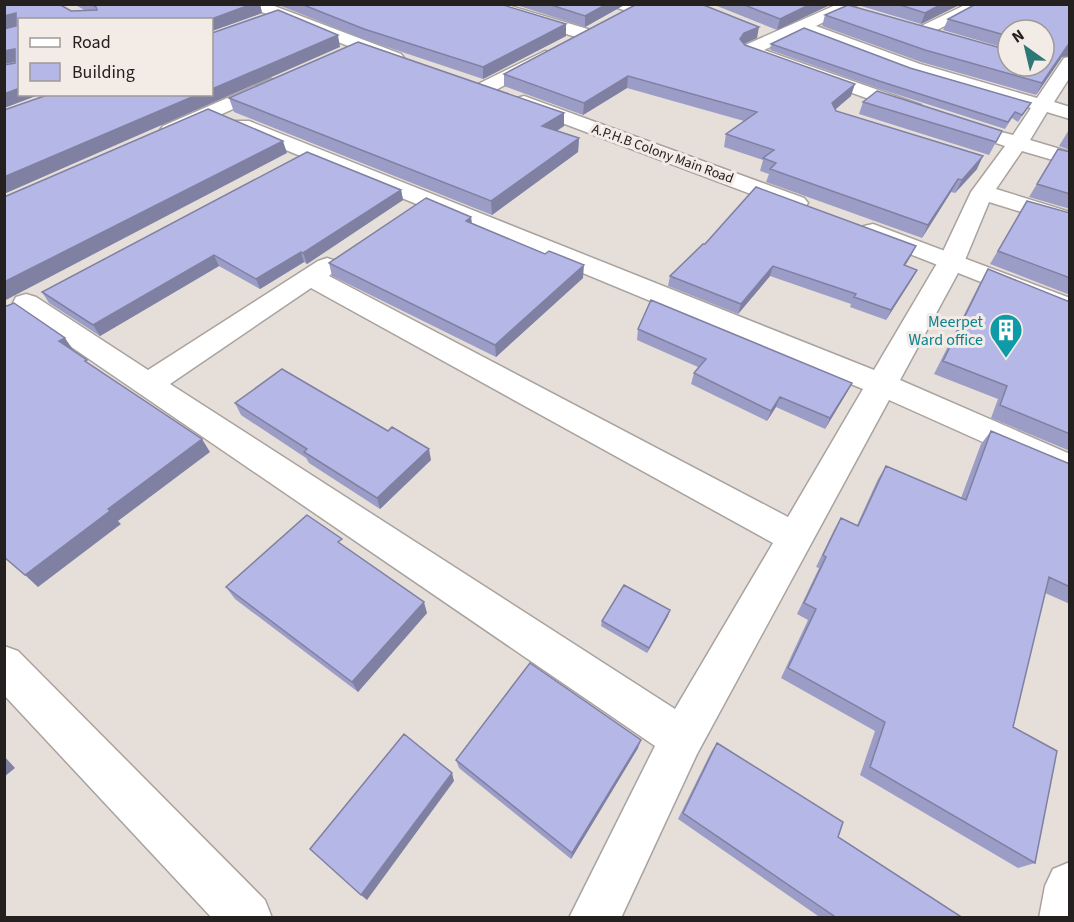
<svg xmlns="http://www.w3.org/2000/svg" width="1074" height="922" font-family="'Source Sans 3',sans-serif">
  <style>
    .lines { fill: none; stroke-linecap: round; stroke-linejoin: round }
    .street-casing { stroke: #a9a29e; stroke-width: 3 }
    .secondary-casing { stroke: #a9a29e; stroke-width: 3 }
    .street { fill: #fff; fill-rule: evenodd }
    .secondary { fill: #fff; fill-rule: evenodd }
    .wall { fill: #9c9dc7 }
    .shaded-wall { fill: #7f80a2 }
    .building { fill: #b5b7e7; stroke: #7f80a2; stroke-width: 1.5 }
    .labels { text-anchor: middle; stroke-width: 6; stroke-linejoin: round; paint-order: stroke }
    .far-street-label { font-size: 14px; fill: #23201f; stroke: #f2ebe6 }
    .culture-label { font-size: 16px; fill: #0d838f; stroke: #f2ebe6; text-anchor: end }
  </style>
  <rect width="100%" height="100%" fill="#e5ded9"/>
  <g class="lines">
    <!-- street casing -->
    <g class="street-casing">
      <path id="street" d="M479,4H504L591,30L593,34L591,38H579L481,7Z
        M613,4H637L643,9L635,14L615,7Z
        M838,4H859L816,26L920,64L1037,98L1064,58L1070,57V77L1054,102L1070,107V119L1047,112L1030,140L1070,152V165L1022,151L996,189L1070,212V227L989,202L965,260L900,380L1070,454V481L889,400L697,754L621,918H569L655,746L16,309L13,303L16,297L26,294L36,297L148,370L318,261L327,258L336,261L340,266L329,276L788,517L863,389L235,129L232,125L235,121H249L874,370L939,260L971,192L1005,146L990,141L987,137L990,133L997,131L1013,135L1031,108L908,72L802,32L764,50L921,105L924,109L921,113L914,115L743,54L740,50L743,46ZM311,288L773,543L675,709L170,384Z
        M967,4H988L929,34H917L915,31L917,28Z
        M545,51L551,52L554,56L551,60L492,92H478L476,88L478,84Z
        M271,79L278,81L280,85L278,89L177,134H163L160,130L163,126Z
        M4,646L18,651L265,900L272,918H212L4,695Z
        M1070,862V918H1039L1045,886L1053,869Z"/>
    </g>
    <!-- secondary casing -->
    <g class="secondary-casing">
      <path id="secondary" d="M247,4H269L401,54L404,58L401,62H389L249,7Z
        M524,96L804,198L808,203L804,208L796,210L788,208L517,106L514,102L517,98Z
        M873,224L1070,298V317L864,236L861,231L864,226Z"/>
    </g>
    <!-- street -->
    <use href="#street" class="street"/>
    <!-- secondary -->
    <use href="#secondary" class="secondary"/>
  </g>
  <!-- wall -->
  <path class="wall" d="M4,4H59L71,11H86L74,4H260L262,13L212,31V20H20V94H41L4,108V65L15,63V62L4,64V29L16,26L4,29Z
    M276,4H500L566,24V36L483,79L366,40Z
    M513,4H626L585,27Z
    M712,4H832L777,30Z
    M860,4H961L921,24L861,6Z
    M976,4L1062,57L1036,95L921,62L822,26L825,15L1044,66L1008,30V49L943,30L948,19Z
    M757,38L744,44L851,96L835,109L836,111L977,169L955,193L951,192L922,238L766,182L769,174L760,171L763,160L724,147L726,134L744,121L627,88L583,115L504,86V74Z
    M771,44L910,68L1031,103L1018,122L1012,118L1005,129L877,88L770,50Z
    M229,98L564,113V126L557,131L579,138L578,152L492,215L234,112Z
    M863,102L1002,131L989,155L859,114Z
    M1070,128V150L1059,146Z
    M1058,149L1070,152V209L1029,197Z
    M401,190L403,200L307,264L304,262L260,289L219,266L100,336L49,303L42,292Z
    M1027,201L1070,213V295L990,264Z
    M471,217L472,223L583,278L496,357L332,276L329,263Z
    M705,244L916,246L905,266L917,270L912,279L886,320L850,307L851,304L770,276L738,314L668,286L670,276Z
    M988,269L1070,302V451L991,418L998,399L934,374L980,283Z
    M638,329L846,394L825,429L776,407L767,421L691,384L694,373L698,367L637,340Z
    M235,403L431,460L380,509L309,463L306,458L241,415Z
    M991,431L1070,464V604L1045,593L1013,727L1035,863L1018,868L860,775L875,731L781,678L808,620L797,614L819,568L816,567L834,530L841,518L857,525L878,479L886,466L961,498L981,444Z
    M345,547L427,613L358,692L235,599L226,587Z
    M668,616L647,653L601,626L602,621Z
    M717,743L838,837L963,918H821L678,819L711,752Z
    M638,748L571,859L459,768L456,760Z"/>
  <!-- shaded-wall -->
  <path class="shaded-wall" d="M252,4H260L262,13L212,31V20H209Z
    M607,4H626L585,27V16Z
    M811,4H832L777,30L780,19Z
    M942,4H961L921,24L925,13Z
    M16,13L20,25L4,29V16Z
    M566,24V36L483,79V67Z
    M759,27L757,38L741,45L740,39L744,33Z
    M338,35L340,47L4,194V177L199,94H212V89Z
    M1068,45H1070V56L1062,57L1036,95L1042,83Z
    M15,49L20,61L4,64V51Z
    M628,76L627,88L583,115L584,103Z
    M855,84L851,96L829,115L832,103Z
    M20,88V94H41L4,108V94Z
    M564,113V126L542,140V126Z
    M579,138L578,152L492,215L491,201Z
    M283,141L287,153L4,301V282Z
    M983,156L977,169L955,193L962,180Z
    M958,179L951,192L922,238L928,225Z
    M401,190L403,200L307,264L303,253Z
    M471,217L472,229L466,221Z
    M916,246L911,256L899,275L904,265Z
    M301,252L304,262L260,289L256,279Z
    M214,255L219,266L100,336L93,325Z
    M584,265L583,278L496,357L495,345Z
    M773,266L770,276L738,314L741,304Z
    M917,270L912,279L886,320L891,310Z
    M65,338L74,351L59,341Z
    M852,383L846,394L825,429L830,418Z
    M780,397L776,407L767,421L771,411Z
    M202,439L210,452L118,521L121,524L38,587L25,575L108,509Z
    M429,449L431,460L380,509L377,498Z
    M424,602L427,613L358,692L352,682Z
    M670,610L668,616L647,653L649,648Z
    M641,740L638,748L571,859L572,853Z
    M4,756L15,768L4,777Z
    M452,773L454,781L367,900L361,895Z"/>
  <!-- building -->
  <path class="building" d="M4,4H59L71,11L97,10L96,7L91,4H252L209,20H20V88L4,94V65L15,63V49L4,51V29L16,26V13L4,16Z
    M301,4H500L566,24L483,67L364,29Z
    M548,4H607L585,16Z
    M637,4H701L759,27L744,33L740,39L745,45L855,84L832,103L836,111L983,156L962,180L958,179L928,225L770,169L776,163L763,158L774,150L726,134L757,112L628,76L584,103L504,74Z
    M742,4H811L780,19Z
    M897,4H942L925,13Z
    M976,4H1070V45H1068L1042,83L925,50L825,15L848,5L1008,50V66H1044V30H1008V36L948,19Z
    M278,10L338,35L212,89V33Z
    M804,28L910,68L1031,103L1022,115L1015,112L1008,122L879,81L771,44Z
    M358,42L564,113L542,126L579,138L491,201L229,98Z
    M877,91L1002,131L996,142L863,102Z
    M50,94H199L4,177V110Z
    M208,109L283,141L4,282V197Z
    M1058,149L1070,152V194L1037,184Z
    M307,152L401,190L303,253L301,252L256,279L214,255L93,325L42,292Z
    M756,187L916,246L904,265L917,270L891,310L854,297L856,294L773,266L741,304L670,276L703,244H705Z
    M426,198L471,217L466,221L545,254L549,251L584,265L495,345L329,263Z
    M1027,201L1070,213V278L998,251Z
    M988,269L1070,302V434L1000,405L1007,386L943,361Z
    M651,300L852,383L830,418L780,397L771,411L694,373L706,359L638,329Z
    M14,303L65,338L59,341L87,360L85,361L202,439L108,509L110,511L25,575L4,557V307Z
    M282,369L388,431L392,427L429,449L377,498L304,452L307,449L235,403Z
    M991,431L1070,464V587L1049,577L1013,727L1057,751L1035,863L870,767L885,722L788,668L816,609L804,603L826,557L823,555L841,518L858,526L886,466L966,500Z
    M307,515L342,539L338,542L424,602L352,682L226,587Z
    M624,585L670,610L649,648L602,621Z
    M530,663L641,740L572,853L456,760Z
    M404,734L452,773L361,895L310,849Z
    M717,743L843,822L838,837L963,918H837L683,813Z"/>
  <!-- icons -->
  <defs>
    <g id="building-pin" transform="scale(1.725)"><path d="M0 17L-7.5 6A9.5 9.5 0 1 1 7.5 6Z" fill="#0f9aa8" stroke="#f2ebe6"/><path d="M-4-6H4V6H1V3H-1V6H-4ZM-2.5-4.3h1.7v1.8h-1.7ZM.8-4.3h1.7v1.8H.8ZM-2.5-1h1.7V.8h-1.7ZM.8-1h1.7V.8H.8Z" fill="#fff"/></g>
  </defs>
  <g fill-rule="evenodd">
    <use href="#building-pin" x="1006" y="330"/>
  </g>
  <g class="labels">
    <!-- far-street labels -->
    <g class="far-street-label">
      <text transform="translate(663 153) rotate(20)" y="5">A.P.H.B Colony Main Road</text>
    </g>
    <!-- culture labels -->
    <g class="culture-label">
      <text x="983" y="327">Meerpet<tspan x="983" dy="18">Ward office</tspan></text>
    </g>
  </g>
  <!-- border -->
  <rect width="1074" height="922" fill="none" stroke="#23201f" stroke-width="12"/>
  <!-- legend -->
  <rect x="18" y="18" width="195" height="78" fill="#f2ebe6" stroke="#9f9a96" stroke-width="1.5"/>
  <rect x="30" y="38" width="30" height="9" fill="#ffffff" stroke="#9f9a96" stroke-width="1.5"/>
  <text x="72" y="48" font-size="18" fill="#23201f">Road</text>
  <rect x="30" y="63" width="30" height="18" fill="#b5b7e7" stroke="#9f9a96" stroke-width="1.5"/>
  <text x="72" y="78" font-size="18" fill="#23201f">Building</text>
  <!-- north arrow -->
  <g transform="translate(1026 48) rotate(326)"><circle r="28" fill="#f2ebe6" stroke="#9f9a96" stroke-width="1.5"/>
  <path d="M0-4.5L10 22L0 15L-10 22Z" fill="#2d7774"/>
  <text y="-9" font-size="16" font-weight="bold" text-anchor="middle" fill="#23201f">N</text>
  </g>
</svg>
